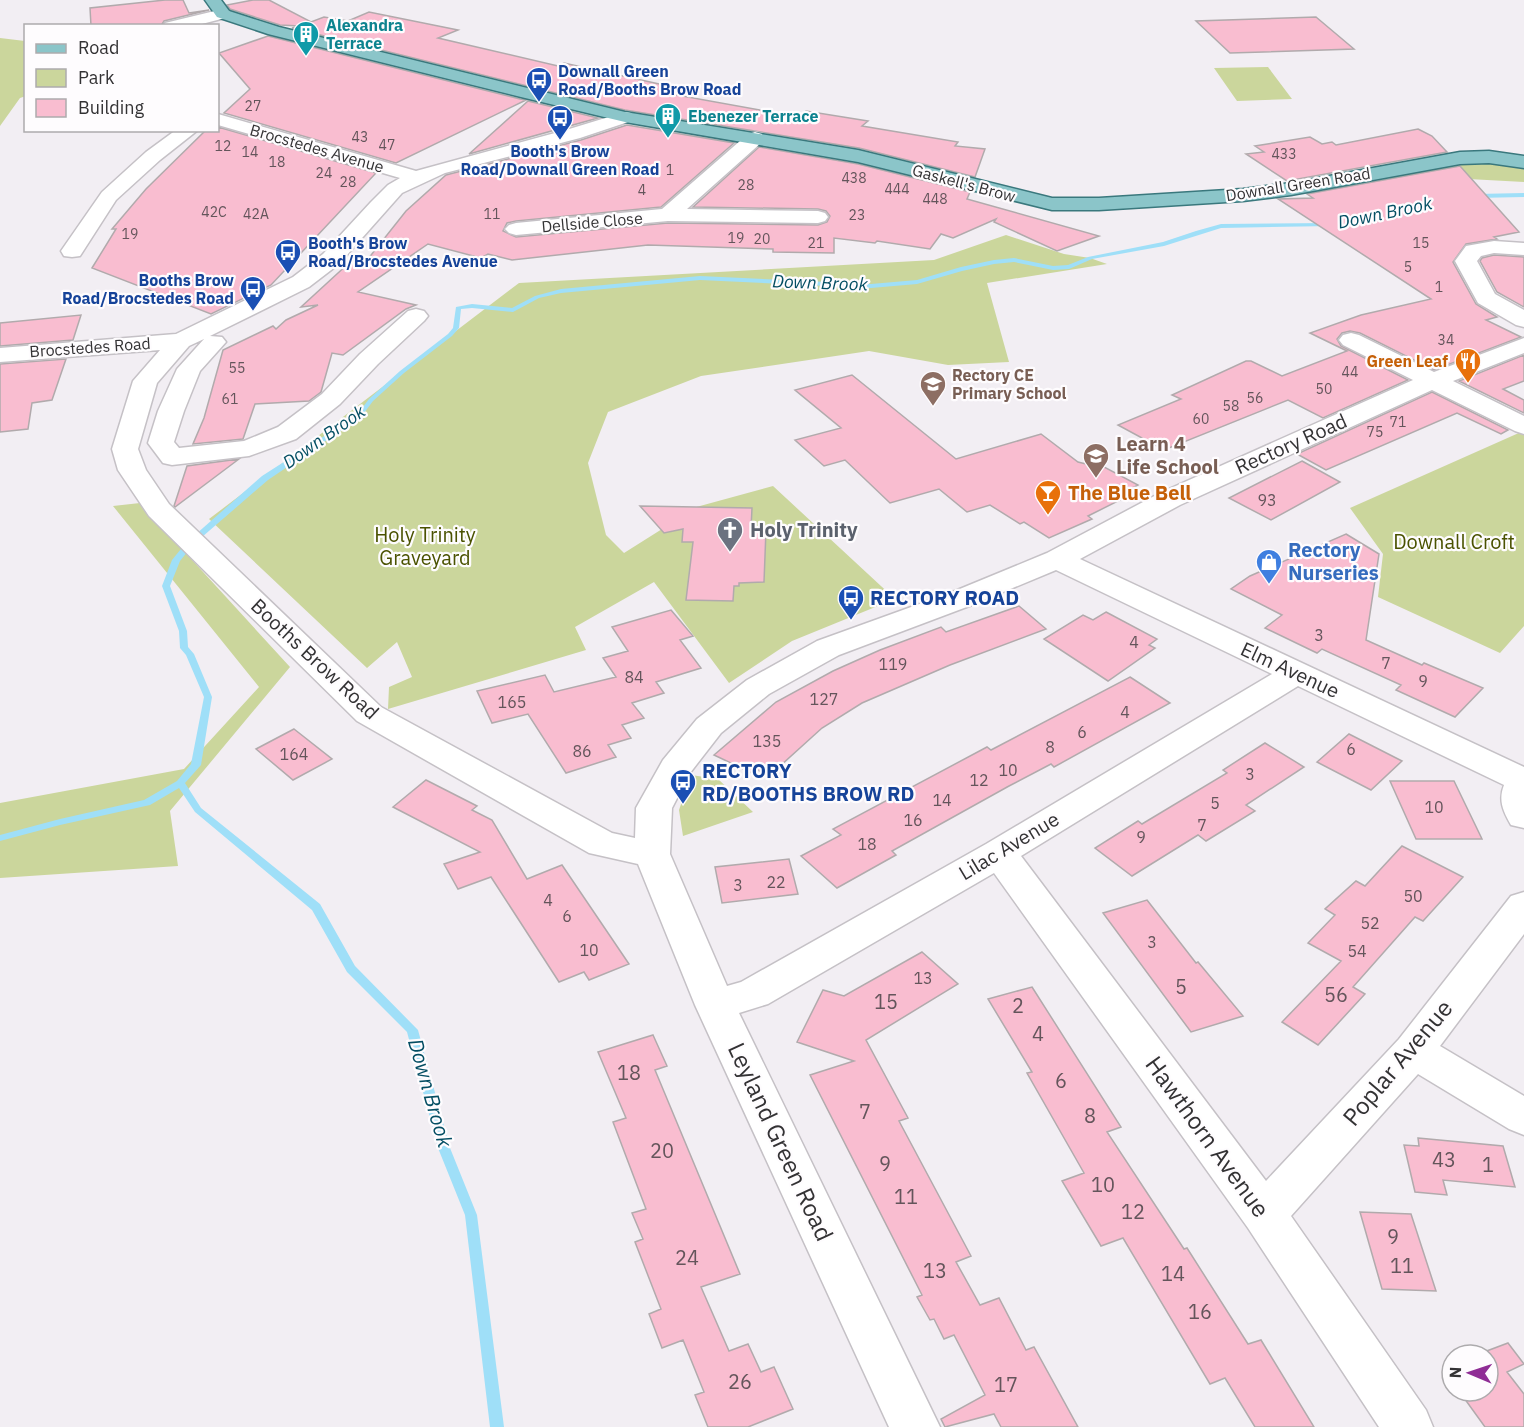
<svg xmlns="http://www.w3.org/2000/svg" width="1524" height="1427" font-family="'IBM Plex Sans',sans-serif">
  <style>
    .green { fill: #cbd69c }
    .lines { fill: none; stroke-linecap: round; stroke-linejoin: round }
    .stream { fill: #9fdff8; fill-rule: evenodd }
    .building { fill: #f9bdd0; stroke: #b1aaac; stroke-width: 1.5 }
    .minor-casing { stroke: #c5c1c6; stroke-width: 3 }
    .major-casing { stroke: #3a787d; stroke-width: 3 }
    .minor { fill: #fff; fill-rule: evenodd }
    .major { fill: #8bc5c9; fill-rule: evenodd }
    .labels { text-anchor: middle; stroke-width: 4.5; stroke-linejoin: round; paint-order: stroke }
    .far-number-label { font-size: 14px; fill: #64555b }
    .far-culture-label { font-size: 16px; font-weight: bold; fill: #0d838f; stroke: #fefcfe; text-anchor: start }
    .far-transit-label { font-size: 16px; font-weight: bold; fill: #164399; stroke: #fefcfe; text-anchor: start }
    .far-street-label { font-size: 16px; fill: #333234; stroke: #fefcfe }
    .far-food-label { font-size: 16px; font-weight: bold; fill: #c56008; stroke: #fefcfe; text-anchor: end }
    .far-education-label { font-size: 16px; font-weight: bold; fill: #785e54; stroke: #fefcfe; text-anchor: start }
    .number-label { font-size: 16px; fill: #64555b }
    .far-water-label { font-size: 18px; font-style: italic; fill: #044e63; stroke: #fefcfe }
    .education-label { font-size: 20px; font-weight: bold; fill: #785e54; stroke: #fefcfe; text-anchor: start }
    .street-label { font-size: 20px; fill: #333234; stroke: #fefcfe }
    .food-label { font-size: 20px; font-weight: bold; fill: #c56008; stroke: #fefcfe; text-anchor: start }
    .worship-label { font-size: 20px; font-weight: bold; fill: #5b616d; stroke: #fefcfe; text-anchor: start }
    .park-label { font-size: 20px; fill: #4a5200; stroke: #fefcfe }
    .shop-label { font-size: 20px; font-weight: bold; fill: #366cbe; stroke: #fefcfe; text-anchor: start }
    .transit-label { font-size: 20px; font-weight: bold; fill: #164399; stroke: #fefcfe; text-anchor: start }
    .near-number-label { font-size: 20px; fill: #64555b }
    .water-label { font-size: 21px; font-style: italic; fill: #044e63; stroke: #fefcfe }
    .near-street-label { font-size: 24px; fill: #333234; stroke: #fefcfe }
  </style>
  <rect width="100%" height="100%" fill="#f2eef3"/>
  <!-- green -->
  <path class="green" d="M0,38L25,41L26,96L20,98L0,126Z
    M1268,67L1292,99L1237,101L1214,68Z
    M1482,162L1524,169V182L1450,178L1396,180L1392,177L1462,163Z
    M1006,235L1064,254L1090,258L1107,264L987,283L1009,362L948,365L869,351L701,376L608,412L588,463L606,535L624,553L670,524L689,509L773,486L895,599L792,641L729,683L654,582L575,627L586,650L388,709L389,687L412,677L397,642L367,668L209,519L519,283L934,260Z
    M1521,432L1524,433V626L1500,653L1378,597L1383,554L1350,508Z
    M140,503L290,667L170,811L178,866L0,878V803L184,769L259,687L113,506Z
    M691,775L718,779L753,812L683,836L679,810Z"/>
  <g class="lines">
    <!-- stream -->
    <path class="stream" d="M1524,193V197L1476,198L1473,196L1476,194Z
      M1330,223L1333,225L1332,226L1221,228L1164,246L1092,259L1069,269L1053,270L1014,262L994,264L962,271L917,284L871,288L700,280L561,293L539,298L513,312L472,308L461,309L459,328L452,336L404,373L373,401L361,417L268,480L202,537H199L195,535L262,476L357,415L369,399L400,371L448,334L453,328L456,307L472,304L512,308L535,296L561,289L700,276L871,284L917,280L961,267L994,260L1014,258L1053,266L1068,265L1088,257L1163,242L1196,231L1221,224Z
      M185,544H191L192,546L180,561L170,586L187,631L188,647L194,654L212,697L201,765L185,783L201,808L320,904L355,966L418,1030L450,1148L477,1215L504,1427H490L465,1215L438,1148L407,1032L347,972L312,910L195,812L179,788L150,805L60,825L0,841V835L60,819L144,800L177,781L191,764L204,697L186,655L180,648L179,631L162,586L172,560Z"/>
  </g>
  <!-- building -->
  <path class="building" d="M165,0H183L189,13L209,10L164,21L161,26H91L90,8Z
    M253,0H269L311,22L324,17L348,21L369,12L458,30L438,38L558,66L564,63L682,89L671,94L798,117L806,111L868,121L862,126L958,142L955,146L985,149L975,177L859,148L625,110L292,28L300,26L280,25L230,9L227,5Z
    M1316,17L1354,49L1230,53L1196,21Z
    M268,36L520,99L526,100L396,163L224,113L250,89L219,53Z
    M528,101L598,118L469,154Z
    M627,125L734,143L661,207L516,221L507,223L503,231L516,237L668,223L818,225L827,222L830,216L826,211L818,209L693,207L759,147L858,164L970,192L967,199L1099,236L1057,251L994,222L996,219L953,238L941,234L930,249L877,241L875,243L834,238V253L773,252V249L648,245L512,260L488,254L481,258L428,244L358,292L416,305L406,309L343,355L332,353L321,392L309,401L255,404L243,439L193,444L204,418L223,350L273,326L276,329L286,320L318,305L301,307L350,262L364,264L406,211L446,175L581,140Z
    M218,127L376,173L271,285L211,314L92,268L116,229H112L146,189L206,130H218Z
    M1418,129L1432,136L1447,152L1287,181L1246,154L1264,152L1255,146L1310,137L1322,144L1332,142L1336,145Z
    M1460,166L1519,232L1494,237L1497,239L1466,244L1453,262L1476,304L1497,317L1486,320L1521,337L1434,370L1360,333L1350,331L1342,333L1337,339L1341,346L1408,380L1323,418L1288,400L1164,450L1118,425L1181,399L1172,395L1246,361H1251L1282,376L1347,351L1310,333L1361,315L1431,299L1278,199L1313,198L1307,194Z
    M1494,255L1524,257V307L1497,292L1480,261L1482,258Z
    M81,315L73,340L0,346V323Z
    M1524,355V381L1503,389L1524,400V413L1459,381Z
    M66,359L52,400L32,403L28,429L0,432V364Z
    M852,375L956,459L1041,434L1078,462L1086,464L1093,461L1138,485L1131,489L1136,492L1088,516L1092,519L1049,538L1024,522L1020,524L990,505L967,512L939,489L890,503L845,460L824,466L795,440L841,428L795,390Z
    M1432,392L1508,430L1501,434L1457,413L1326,470L1297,454Z
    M239,459L175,507L174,506L187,466Z
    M1302,461L1340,482L1271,520L1229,498Z
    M640,506L752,508L751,529L766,530L764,582L739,583V586H734L733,601L686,600L693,542H682L683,529L664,533Z
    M1346,534L1379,554L1366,640L1422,665L1424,663L1483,688L1455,717L1396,690L1401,685L1322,649L1317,653L1265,628L1282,615L1231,589L1250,576Z
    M1019,606L1046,629L950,665L862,703L822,728L769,776L756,769L752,773L714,755L776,702L833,671L880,650L941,627L946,632Z
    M671,610L693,636L680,640L701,668L656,682L664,693L632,703L644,718L622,725L631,738L608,745L616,757L566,773L528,714L492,723L477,691L545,675L554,692L616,677L603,658L628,651L612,627Z
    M1106,612L1157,639L1149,645L1155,648L1108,681L1044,639L1083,615L1093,620Z
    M1130,677L1170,703L1054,767L1051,764L1009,786L892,851L896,855L837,888L801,856L841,835L833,829L987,747L991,750Z
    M294,729L332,759L293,780L256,749Z
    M1349,734L1402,761L1371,790L1317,762Z
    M1265,743L1304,767L1246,805L1255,811L1206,841L1198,835L1132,876L1095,848L1138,821L1142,824L1227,773L1223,770Z
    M426,780L477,806L472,810L492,820L527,879L562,865L629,964L589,980L584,972L559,982L491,877L458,889L444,864L480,852L393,807Z
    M1390,781H1454L1482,839H1416Z
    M1402,846L1463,877L1423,921L1415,917L1353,987L1365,994L1318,1045L1282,1022L1341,961L1308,943L1335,915L1325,909L1356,881L1365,886Z
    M789,859L798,894L722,903L715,867Z
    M1147,900L1196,963L1198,962L1243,1016L1191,1032L1103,913Z
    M922,952L958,984L866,1040L908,1118L899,1121L971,1256L956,1262L980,1305L999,1298L1026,1350L1034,1347L1078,1427H1001L994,1414L945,1427L941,1419L985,1395L954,1335L944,1339L934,1319L930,1320L917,1297L922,1295L810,1075L854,1061L797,1042L823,990L844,996Z
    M1032,987L1121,1127L1107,1132L1184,1249L1187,1248L1248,1344L1261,1340L1314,1427H1255L1225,1378L1210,1384L1123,1238L1101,1246L1062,1181L1084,1173L1027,1073L1032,1072L988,999Z
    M653,1035L667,1066L655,1070L740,1274L701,1287L729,1351L748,1344L761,1372L774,1367L793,1409L748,1427H708L695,1395L704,1392L683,1340L662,1348L649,1314L661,1309L635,1242L643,1239L632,1213L646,1209L613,1122L626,1118L598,1052Z
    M1418,1138L1503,1146L1515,1187L1443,1180L1447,1195L1415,1192L1404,1145L1419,1146Z
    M1360,1212L1411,1214L1436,1291L1382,1289Z
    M1508,1343L1524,1364L1507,1372L1524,1394V1427H1485L1459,1391H1488V1355H1476Z"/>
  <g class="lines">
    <!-- minor casing -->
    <g class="minor-casing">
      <path id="minor" d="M223,9L229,11L231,14L229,17L194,26H163L165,23Z
        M625,112L631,113L634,117L631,121L580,138L445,173L402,193L339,264L309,287L210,336L222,337L226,342L200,371L184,411L174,442L179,448L244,441L278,427L322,394L360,354L408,311L416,309L424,311L428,316L424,321L378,364L340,404L296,439L249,456L172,465L163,463L148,443L158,411L177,369L204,339L189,346L157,383L138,449L146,470L169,504L381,707L612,833L635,838L636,808L663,760L697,719L747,680L817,641L950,593L1047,553L1160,493L1413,380L1343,345L1339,340L1343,335L1351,333L1359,335L1434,372L1524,338V353L1453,381L1524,416V434L1515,431L1432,390L1180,505L1080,559L1524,767V828L1511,825C1503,811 1498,800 1504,785L1298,686L1021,856L1266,1181L1399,1039L1511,896L1524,892V934L1440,1046L1524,1096V1135L1509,1129L1418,1074L1291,1216L1426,1410L1433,1427H1379L1248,1228L994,873L768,1004L739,1013L940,1427H889L695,1005L638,864L589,853L357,721L149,516L118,470L112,449L133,381L160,350L0,362V348L176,334L293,277L323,254L371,202L388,185L400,178L218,125V114L416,171L566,130ZM1056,570L1272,674L986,844L741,982L727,986L670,854L672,808L690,773L721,733L769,694L839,655L972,605Z
        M176,130H198L160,160L116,200L80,256L72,257L64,256L61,251L102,192L146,152Z
        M755,132L762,134L764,138L762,142L687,209L818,211L825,213L828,217L825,221L818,223L668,221L516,235L509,233L505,229L509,225L516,223L662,209L748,134Z
        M1494,241L1524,243V255L1494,253L1481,256L1477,261L1495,294L1524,310V327L1516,325L1478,303L1455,261L1466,246Z"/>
    </g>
    <!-- major casing -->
    <g class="major-casing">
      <path id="major" d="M205,0H221L229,11L279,27L625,112L858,150L1052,198H1099L1243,189L1291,183L1460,152L1489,151L1524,156V168L1489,163L1460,164L1291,195L1243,201L1099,210H1052L858,162L625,122L521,97L268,34L217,17Z"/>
    </g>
    <!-- minor -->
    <use href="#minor" class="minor"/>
    <!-- major -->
    <use href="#major" class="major"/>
  </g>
  <!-- icons -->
  <defs>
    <g id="building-pin" transform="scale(1.35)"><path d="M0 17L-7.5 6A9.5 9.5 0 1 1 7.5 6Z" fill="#0f9aa8" stroke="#fefcfe"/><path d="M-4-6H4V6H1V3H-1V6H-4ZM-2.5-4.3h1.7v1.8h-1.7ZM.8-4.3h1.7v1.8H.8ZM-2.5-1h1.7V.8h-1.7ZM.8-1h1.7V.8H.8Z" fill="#fff"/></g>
    <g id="bus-pin" transform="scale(1.35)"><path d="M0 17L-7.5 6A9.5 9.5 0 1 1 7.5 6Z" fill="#1a4fb4" stroke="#fefcfe"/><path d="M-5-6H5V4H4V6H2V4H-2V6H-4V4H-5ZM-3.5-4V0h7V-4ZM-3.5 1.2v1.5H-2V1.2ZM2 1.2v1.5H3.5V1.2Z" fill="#fff"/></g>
    <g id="restaurant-pin" transform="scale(1.35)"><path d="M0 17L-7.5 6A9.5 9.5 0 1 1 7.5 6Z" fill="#e8710a" stroke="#fefcfe"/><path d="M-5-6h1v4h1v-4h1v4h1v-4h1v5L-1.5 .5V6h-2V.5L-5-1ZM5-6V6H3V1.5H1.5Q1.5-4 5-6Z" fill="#fff"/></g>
    <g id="school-pin" transform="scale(1.35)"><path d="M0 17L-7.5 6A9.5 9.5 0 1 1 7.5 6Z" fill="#8d6e63" stroke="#fefcfe"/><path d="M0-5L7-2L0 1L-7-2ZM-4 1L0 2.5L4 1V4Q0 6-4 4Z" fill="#fff"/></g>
    <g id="bar-pin" transform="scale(1.35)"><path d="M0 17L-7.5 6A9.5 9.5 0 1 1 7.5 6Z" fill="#e8710a" stroke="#fefcfe"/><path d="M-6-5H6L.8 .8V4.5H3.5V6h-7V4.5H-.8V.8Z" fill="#fff"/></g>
    <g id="church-pin" transform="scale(1.35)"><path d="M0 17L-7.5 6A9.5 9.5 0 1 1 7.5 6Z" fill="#6b7280" stroke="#fefcfe"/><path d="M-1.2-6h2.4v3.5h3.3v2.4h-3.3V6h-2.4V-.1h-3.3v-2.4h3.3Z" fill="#fff"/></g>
    <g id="shop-pin" transform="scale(1.35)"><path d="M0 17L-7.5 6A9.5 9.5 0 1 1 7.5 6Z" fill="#3f7fe0" stroke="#fefcfe"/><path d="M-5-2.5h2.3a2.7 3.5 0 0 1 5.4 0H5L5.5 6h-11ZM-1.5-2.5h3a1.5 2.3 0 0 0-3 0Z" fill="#fff"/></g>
  </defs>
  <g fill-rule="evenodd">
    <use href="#building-pin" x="306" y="34"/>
    <use href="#bus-pin" x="539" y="80"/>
    <use href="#building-pin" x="668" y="116"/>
    <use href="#bus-pin" x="560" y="118"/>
    <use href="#bus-pin" x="288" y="252"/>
    <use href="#bus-pin" x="253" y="289"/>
    <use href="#restaurant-pin" x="1468" y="361"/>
    <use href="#school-pin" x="933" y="384"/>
    <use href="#school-pin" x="1096" y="456"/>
    <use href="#bar-pin" x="1048" y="493"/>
    <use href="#church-pin" x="730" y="530"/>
    <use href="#shop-pin" x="1269" y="562"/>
    <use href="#bus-pin" x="851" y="598"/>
    <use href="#bus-pin" x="683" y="782"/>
  </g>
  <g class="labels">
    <!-- far-number labels -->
    <g class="far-number-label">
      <text x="253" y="111">27</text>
      <text x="360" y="142">43</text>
      <text x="387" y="150">47</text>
      <text x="223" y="151">12</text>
      <text x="250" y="157">14</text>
      <text x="1284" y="159">433</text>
      <text x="277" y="167">18</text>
      <text x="670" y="175">1</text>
      <text x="324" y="178">24</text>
      <text x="854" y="183">438</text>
      <text x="348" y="187">28</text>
      <text x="746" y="190">28</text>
      <text x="897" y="194">444</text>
      <text x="642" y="195">4</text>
      <text x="935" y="204">448</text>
      <text x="214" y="217">42C</text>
      <text x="256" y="219">42A</text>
      <text x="492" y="219">11</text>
      <text x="857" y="220">23</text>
      <text x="130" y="239">19</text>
      <text x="736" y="243">19</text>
      <text x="762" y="244">20</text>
      <text x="816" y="248">21</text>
      <text x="1421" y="248">15</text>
      <text x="1408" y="272">5</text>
      <text x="1439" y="292">1</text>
      <text x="1446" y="345">34</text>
      <text x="237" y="373">55</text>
      <text x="1350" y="377">44</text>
      <text x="1324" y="394">50</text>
      <text x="1255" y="403">56</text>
      <text x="230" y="404">61</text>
      <text x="1231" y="411">58</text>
      <text x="1201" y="424">60</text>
      <text x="1398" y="427">71</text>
      <text x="1375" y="437">75</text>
    </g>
    <!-- far-culture labels -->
    <g class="far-culture-label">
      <text x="326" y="31">Alexandra<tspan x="326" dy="18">Terrace</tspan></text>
      <text x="688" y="122">Ebenezer Terrace</text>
    </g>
    <!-- far-transit labels -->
    <g class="far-transit-label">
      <text x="558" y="77">Downall Green<tspan x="558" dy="18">Road/Booths Brow Road</tspan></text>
      <text x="560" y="157" text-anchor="middle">Booth's Brow<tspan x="560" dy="18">Road/Downall Green Road</tspan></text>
      <text x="308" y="249">Booth's Brow<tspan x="308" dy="18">Road/Brocstedes Avenue</tspan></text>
      <text x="234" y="286" text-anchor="end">Booths Brow<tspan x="234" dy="18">Road/Brocstedes Road</tspan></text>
    </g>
    <!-- far-street labels -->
    <g class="far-street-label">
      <text transform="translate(317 148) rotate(16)" y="6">Brocstedes Avenue</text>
      <text transform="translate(964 183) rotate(15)" y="6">Gaskell's Brow</text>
      <text transform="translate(1298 184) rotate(-9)" y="6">Downall Green Road</text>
      <text transform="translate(592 222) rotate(-5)" y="6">Dellside Close</text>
      <text transform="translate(90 347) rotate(-4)" y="6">Brocstedes Road</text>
    </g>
    <!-- far-food labels -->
    <g class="far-food-label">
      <text x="1448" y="367">Green Leaf</text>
    </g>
    <!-- far-education labels -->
    <g class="far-education-label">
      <text x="952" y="381">Rectory CE<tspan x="952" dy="18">Primary School</tspan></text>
    </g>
    <!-- number labels -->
    <g class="number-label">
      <text x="1267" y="506">93</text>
      <text x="1319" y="641">3</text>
      <text x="1134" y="648">4</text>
      <text x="1386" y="669">7</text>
      <text x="893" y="670">119</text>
      <text x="634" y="683">84</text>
      <text x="1423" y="687">9</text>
      <text x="824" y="705">127</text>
      <text x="512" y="708">165</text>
      <text x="1125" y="718">4</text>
      <text x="1082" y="738">6</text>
      <text x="767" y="747">135</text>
      <text x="1050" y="753">8</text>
      <text x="1351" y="755">6</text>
      <text x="582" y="757">86</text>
      <text x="294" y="760">164</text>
      <text x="1008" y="776">10</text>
      <text x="1250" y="780">3</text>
      <text x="979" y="786">12</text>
      <text x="942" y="806">14</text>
      <text x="1215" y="809">5</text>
      <text x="1434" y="813">10</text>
      <text x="913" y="826">16</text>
      <text x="1202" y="831">7</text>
      <text x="1141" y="843">9</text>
      <text x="867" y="850">18</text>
      <text x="776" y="888">22</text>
      <text x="738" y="891">3</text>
      <text x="1413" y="902">50</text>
      <text x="548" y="906">4</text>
      <text x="567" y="922">6</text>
      <text x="1370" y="929">52</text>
      <text x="1152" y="948">3</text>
      <text x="589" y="956">10</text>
      <text x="1357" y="957">54</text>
      <text x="923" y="984">13</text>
    </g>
    <!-- far-water labels -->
    <g class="far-water-label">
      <text transform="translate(1385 213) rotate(-12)" y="6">Down Brook</text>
      <text transform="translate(820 283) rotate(2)" y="6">Down Brook</text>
      <text transform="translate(324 437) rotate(-35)" y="6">Down Brook</text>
    </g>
    <!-- education labels -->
    <g class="education-label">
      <text x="1116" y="451">Learn 4<tspan x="1116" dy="23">Life School</tspan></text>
    </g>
    <!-- street labels -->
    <g class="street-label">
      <text transform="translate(1291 444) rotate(-24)" y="7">Rectory Road</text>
      <text transform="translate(315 659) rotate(43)" y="7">Booths Brow Road</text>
      <text transform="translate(1290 670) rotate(25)" y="7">Elm Avenue</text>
      <text transform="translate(1009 846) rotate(-31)" y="7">Lilac Avenue</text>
    </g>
    <!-- food labels -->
    <g class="food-label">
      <text x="1068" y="500">The Blue Bell</text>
    </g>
    <!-- worship labels -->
    <g class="worship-label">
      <text x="750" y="537">Holy Trinity</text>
    </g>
    <!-- park labels -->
    <g class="park-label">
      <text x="425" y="542">Holy Trinity<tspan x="425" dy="23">Graveyard</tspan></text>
      <text x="1454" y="549">Downall Croft</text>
    </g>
    <!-- shop labels -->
    <g class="shop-label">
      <text x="1288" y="557">Rectory<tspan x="1288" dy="23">Nurseries</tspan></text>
    </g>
    <!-- transit labels -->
    <g class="transit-label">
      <text x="870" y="605">RECTORY ROAD</text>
      <text x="702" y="778">RECTORY<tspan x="702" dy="23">RD/BOOTHS BROW RD</tspan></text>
    </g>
    <!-- near-number labels -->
    <g class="near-number-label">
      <text x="1181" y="994">5</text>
      <text x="1336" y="1002">56</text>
      <text x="886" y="1009">15</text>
      <text x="1018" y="1013">2</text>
      <text x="1038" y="1041">4</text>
      <text x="629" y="1080">18</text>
      <text x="1061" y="1088">6</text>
      <text x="865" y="1119">7</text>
      <text x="1090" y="1123">8</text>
      <text x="662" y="1158">20</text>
      <text x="1444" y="1167">43</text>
      <text x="885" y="1171">9</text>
      <text x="1488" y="1172">1</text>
      <text x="1103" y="1192">10</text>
      <text x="906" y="1204">11</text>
      <text x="1133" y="1219">12</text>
      <text x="1393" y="1244">9</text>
      <text x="687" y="1265">24</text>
      <text x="1402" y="1273">11</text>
      <text x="935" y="1278">13</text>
      <text x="1173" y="1281">14</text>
      <text x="1200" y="1319">16</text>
      <text x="740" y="1389">26</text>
      <text x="1006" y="1392">17</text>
    </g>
    <!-- water labels -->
    <g class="water-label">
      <text transform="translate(430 1093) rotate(74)" y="7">Down Brook</text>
    </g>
    <!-- near-street labels -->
    <g class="near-street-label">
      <text transform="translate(1398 1063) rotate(-50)" y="8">Poplar Avenue</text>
      <text transform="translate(1207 1137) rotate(54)" y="8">Hawthorn Avenue</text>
      <text transform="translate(780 1142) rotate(65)" y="8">Leyland Green Road</text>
    </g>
  </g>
  <!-- legend -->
  <rect x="24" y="24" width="195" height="108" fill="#fefcfe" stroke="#adabad" stroke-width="1.5"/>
  <rect x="36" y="44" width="30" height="9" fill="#8bc5c9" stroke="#adabad" stroke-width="1.5"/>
  <text x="78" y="54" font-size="18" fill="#333234">Road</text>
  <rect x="36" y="69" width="30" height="18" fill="#cbd69c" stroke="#adabad" stroke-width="1.5"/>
  <text x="78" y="84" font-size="18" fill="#333234">Park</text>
  <rect x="36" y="99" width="30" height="18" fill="#f9bdd0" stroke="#adabad" stroke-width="1.5"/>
  <text x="78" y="114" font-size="18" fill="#333234">Building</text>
  <!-- north arrow -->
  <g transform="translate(1470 1373) rotate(272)"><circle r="28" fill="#fefcfe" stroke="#adabad" stroke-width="1.5"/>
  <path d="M0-4.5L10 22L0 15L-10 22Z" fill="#8f2d95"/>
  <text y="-9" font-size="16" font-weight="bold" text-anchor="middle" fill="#333234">N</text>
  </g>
</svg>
